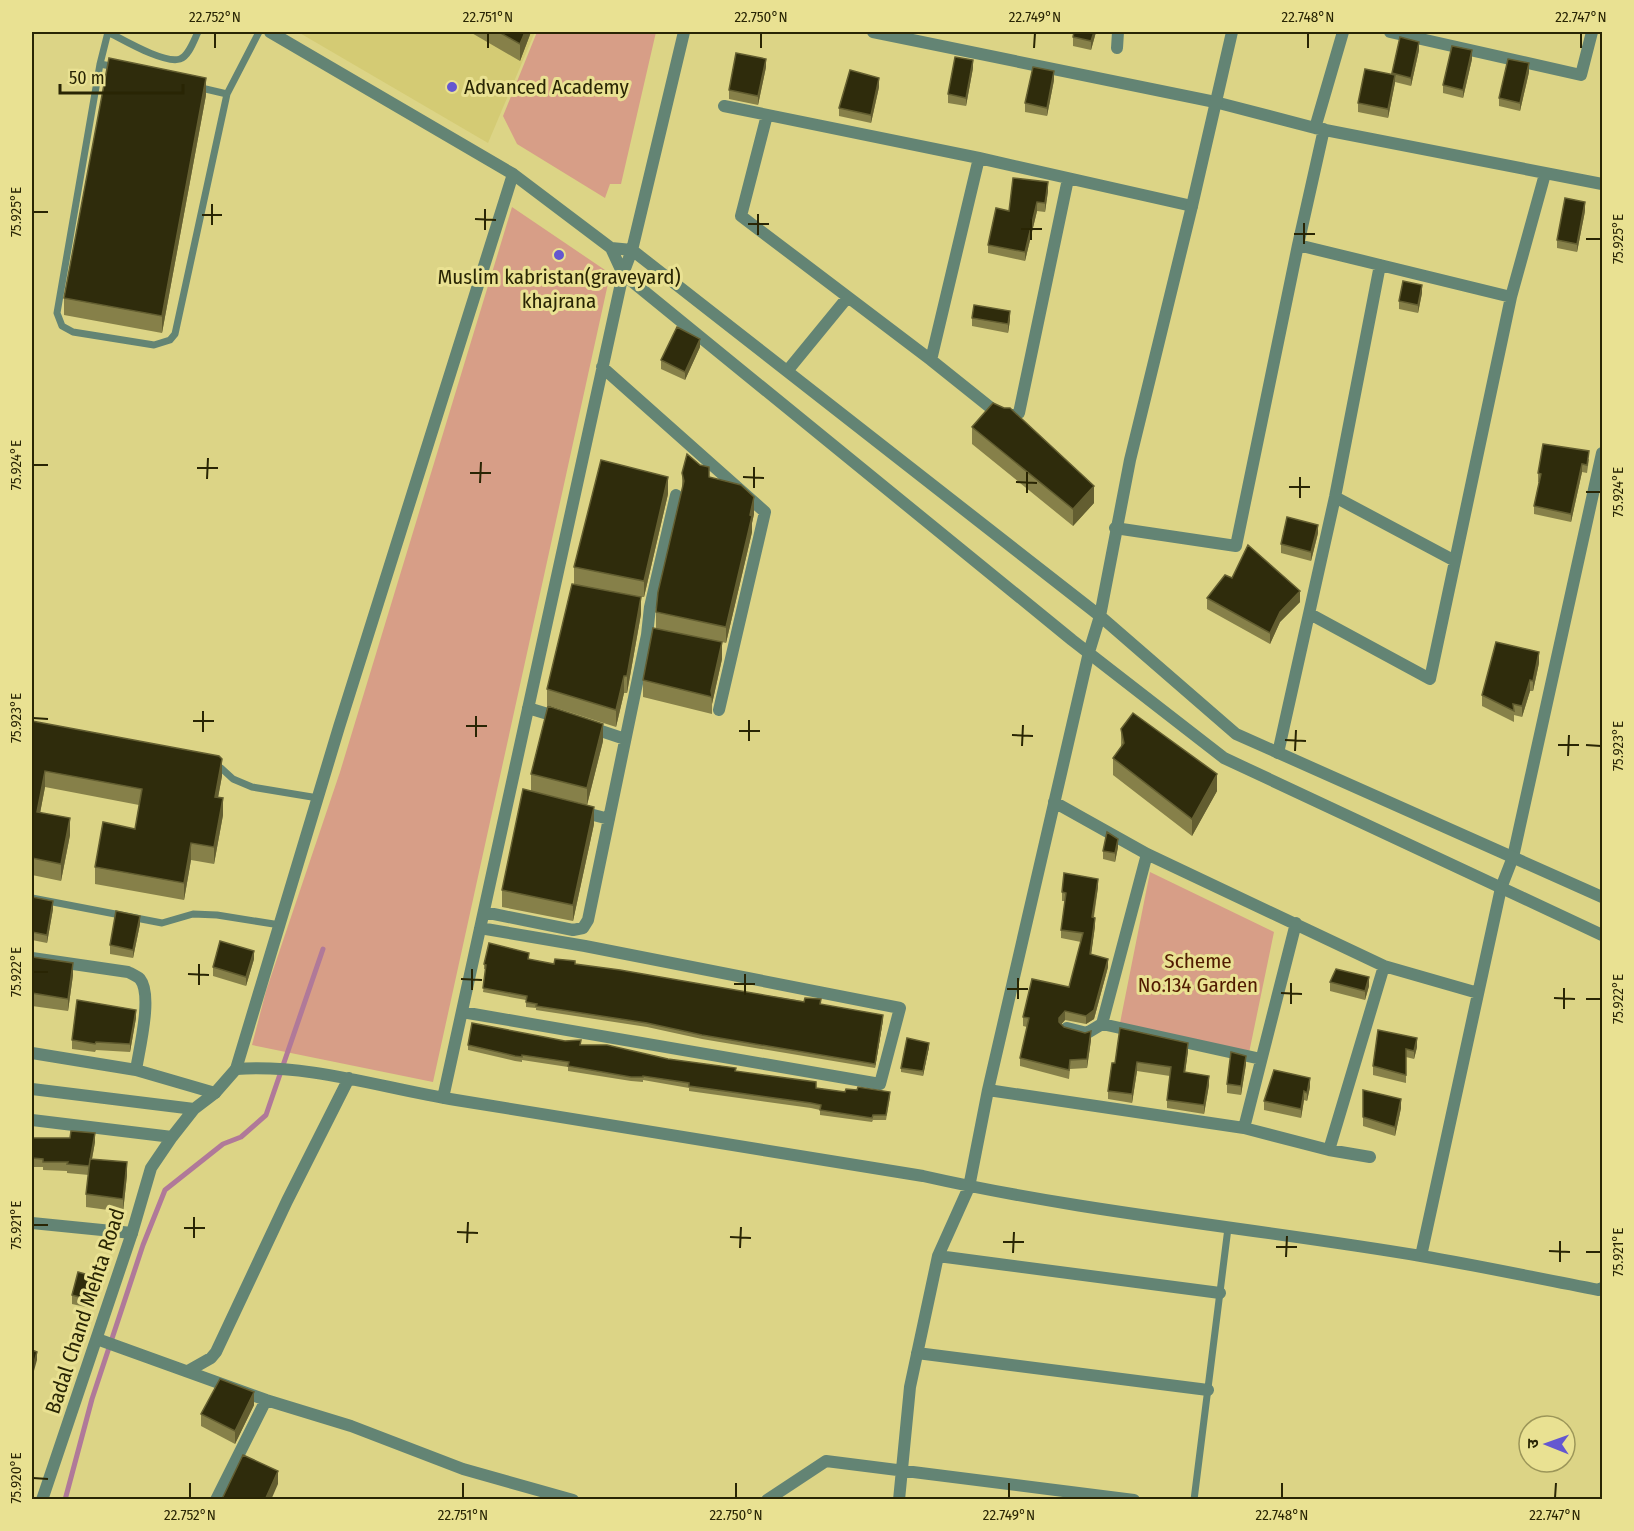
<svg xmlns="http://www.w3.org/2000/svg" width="1634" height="1531" font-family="'Fira Sans Condensed','Noto Sans Devanagari',sans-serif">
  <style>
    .built { fill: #d4cb74 }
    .green { fill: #d79e87 }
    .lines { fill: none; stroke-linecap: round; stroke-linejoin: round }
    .stream { stroke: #b07999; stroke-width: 5 }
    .service { stroke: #638474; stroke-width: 7 }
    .minor { stroke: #638474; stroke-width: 12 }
    .tertiary { stroke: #638474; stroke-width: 12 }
    .wall { fill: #868049 }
    .shaded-wall { fill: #635e31 }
    .building { fill: #2f2c0c; stroke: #635e31; stroke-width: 1.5 }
    .ticks { fill: none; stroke: #292504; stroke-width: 2 }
    .poi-dot { fill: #6457d0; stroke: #e9e192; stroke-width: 2 }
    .labels { text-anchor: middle; stroke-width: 6; stroke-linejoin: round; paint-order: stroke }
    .poi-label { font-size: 21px; fill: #292504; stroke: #e9e192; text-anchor: start }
    .park-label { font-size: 21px; fill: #501a00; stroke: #e9e192 }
    .street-label { font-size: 21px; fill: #292504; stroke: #e9e192 }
    .neatline { fill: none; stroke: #292504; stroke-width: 2 }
    .ticks-label { font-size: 15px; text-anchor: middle; fill: #292504 }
  </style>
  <rect width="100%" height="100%" fill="#dcd486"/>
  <!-- built -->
  <path class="built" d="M298,32H535L488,143Z"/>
  <!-- green -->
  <path class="green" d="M537,32H656L621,184H610L605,198L517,144L503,116Z
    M512,207L605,270L609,279L433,1082L252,1045L266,991L340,772Z
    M1150,872L1274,932L1249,1053L1120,1023Z"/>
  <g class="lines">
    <!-- stream -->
    <path class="stream" d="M65,1500L92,1399L143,1245L165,1190L223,1144L241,1137L266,1115L323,949"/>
    <!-- service -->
    <path class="service" d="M108,32C124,40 164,64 180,59C189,56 194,40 198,32
      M100,64L108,32
      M116,67L100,64L57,313L62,326L73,332L154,345L170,340L175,334L227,94L259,32
      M197,87L227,94
      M214,766L221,768L233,779L252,787L318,798
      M32,898L162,923L193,914L217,915L280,925
      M1194,1500L1228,1228"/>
    <!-- minor -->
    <path class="minor" d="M873,32L1215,102L1315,128L1602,184
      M1390,32L1581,75L1592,32
      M1117,48L1118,32
      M724,106L979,158L1192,206
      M767,115L741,216L931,360L979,158
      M1315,128L1343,32
      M1298,245L1380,265
      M931,360L996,412L1007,417L1019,413L1068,179
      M602,367L765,512L719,710
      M788,370L847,298
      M1335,497L1455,561
      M1115,528L1236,546L1298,245L1324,129
      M1310,614L1430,679L1511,297
      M528,708L561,718
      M589,727L625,739
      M1278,753L1335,497L1380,265L1511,297L1545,174
      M1054,802L1147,854L1384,966
      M578,811L609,819
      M484,912L573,930L583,928L588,920L647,635L650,607L676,495
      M32,958L128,972C132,974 137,976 140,979C153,995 139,1050 136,1070
      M462,1012L880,1084L900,1008L585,946L480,928
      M1102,1024L1147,854
      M1067,1028L1087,1033L1102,1024L1261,1059
      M32,1053L136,1070L215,1093
      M236,1069C313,1064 381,1088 456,1100C611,1126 767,1151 923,1176C1087,1213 1255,1228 1421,1256C1481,1266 1540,1279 1599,1290L1602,1288
      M988,1090L1244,1128L1329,1150L1370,1157
      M443,1098L623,274
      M1244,1128L1296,923
      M1329,1150L1384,966L1478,993
      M32,1223L132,1233
      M938,1256L1220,1293
      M1421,1256L1501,888L1513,857L1602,453
      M97,1339L266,1400L351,1426L463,1469L573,1500
      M917,1353L1208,1390
      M188,1371L211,1358L216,1352L287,1201L349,1078
      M216,1500L266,1400
      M767,1500L826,1461L1134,1500
      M899,1500L910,1387L938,1256L969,1187L988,1090L1089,652"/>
    <!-- tertiary -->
    <path class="tertiary" d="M270,32L513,174L611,248L623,274L1072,640L1224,758L1602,935
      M611,248L632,250L1100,616L1236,734L1602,897
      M623,274L632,250L684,32
      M1089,652L1100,616L1130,460L1192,206L1232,32
      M32,1089L194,1109
      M32,1120L172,1137
      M42,1500L132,1233L151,1168L172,1137L194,1109L215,1093L236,1069L339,727L513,174"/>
  </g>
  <!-- wall -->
  <path class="wall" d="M470,32H531L520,61Z
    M1074,32H1096L1091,50L1073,46V37Z
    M1419,50L1411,86L1395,82L1388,118L1358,112V103Z
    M1472,59L1463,98L1443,93V85Z
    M766,67L758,105L729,99V90Z
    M973,68L966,106L948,103V94Z
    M1529,72L1520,111L1499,106V98Z
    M1054,80L1047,116L1025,112V103Z
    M879,87L871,123L839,116V108Z
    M206,95L162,333L64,315V298Z
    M1048,191L1045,212L1037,211L1025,261L988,253V245L1009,211Z
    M1585,211L1577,252L1557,248V240Z
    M1422,293L1418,313L1399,309V301Z
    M972,318L1010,320L1008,333L972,326Z
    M700,347L685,380L661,369V360Z
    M1004,408L1094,503L1073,526L972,444V427Z
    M1589,459L1587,473L1582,472L1571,522L1534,514V506L1539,482H1538V473Z
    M682,473L709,477L754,514L752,523V532L726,643L722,642V659L712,704V714L643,697V680L656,628V612L682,489Z
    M668,494L644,597H641V614L627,693H624L616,727L547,705V689L574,584V567Z
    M1318,533L1311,561L1281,553V544Z
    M1232,578L1300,602L1280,622L1270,644L1207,609V598Z
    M1539,663L1533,691H1530L1522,717L1514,715V722L1482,706V695Z
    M32,721L222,776L218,797L223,815L214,864L191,860L184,900L95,884V867L135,829L139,805L45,787L40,813L70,835L61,881L32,875Z
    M1121,729L1217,791L1192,836L1113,775V758L1121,747Z
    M603,741L587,805L531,791V774Z
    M594,824L573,921L502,907V890Z
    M1118,847L1115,862L1103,859V851Z
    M1098,887L1094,917L1095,926L1091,954L1108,967L1094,1019L1086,1024L1065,1020L1061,1024L1064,1027L1091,1040L1087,1068L1070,1069L1069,1079L1020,1066V1058L1027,1027L1023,1026V1017L1069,987L1081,942L1061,938V930L1065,901H1062V892Z
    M32,897L53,909L47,943L32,940Z
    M140,924L133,958L110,954V945Z
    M32,957L73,975L68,1011L32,1006Z
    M254,959L246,986L213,976V967Z
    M529,959L554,964H575L821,1004L883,1020L875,1068L702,1039L647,1027L536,1010V1008L526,1007V1000L483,992L486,969H484V964Z
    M1330,982L1369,986L1365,1000L1330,991Z
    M136,1018L130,1052L96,1050L95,1052L72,1049V1040Z
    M1417,1038V1047L1414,1059L1406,1057V1083L1373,1075V1066Z
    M565,1041L581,1045L668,1059L736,1071L816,1088L845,1092L890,1097L886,1120H873L872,1122L820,1115V1110L811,1108L689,1091V1088L643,1080V1082L631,1081L568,1071V1067L522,1060V1062L515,1061L468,1050V1045Z
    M929,1047L923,1076L901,1072V1068Z
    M1188,1051L1185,1072L1209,1085L1204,1114L1167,1108V1100L1170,1076L1137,1071L1132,1103L1108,1099V1091L1115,1063Z
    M1246,1064L1241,1095L1227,1093V1084Z
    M1310,1087L1307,1101L1304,1100L1301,1118L1264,1110V1101Z
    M1363,1090L1401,1108L1395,1136L1363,1126Z
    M32,1138L95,1142L92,1159L127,1175L123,1212L86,1207V1194L89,1175L67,1173V1171L43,1170V1167H32Z
    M96,1285L90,1308L72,1304V1295Z
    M254,1405L235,1444L201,1426V1414Z"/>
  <!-- shaded-wall -->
  <path class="shaded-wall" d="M525,32H531L520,61V44Z
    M1094,32H1096L1091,50V41Z
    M1419,42V50L1411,86V78Z
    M1472,50V59L1463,98V90Z
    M766,59V67L758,105V96Z
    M973,60V68L966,106V98Z
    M1529,63V72L1520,111V103Z
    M1054,71V80L1047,116V108Z
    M1395,75V83L1388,118V109Z
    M206,78V95L162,333V316Z
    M879,78V87L871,123V115Z
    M1048,182V191L1045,212V203Z
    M1037,202V211L1025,261V252Z
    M1585,202V211L1577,252V244Z
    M1422,285V293L1418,313V305Z
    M1010,311V320L1008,333V324Z
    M700,339V347L685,380V372Z
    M1582,464V472L1571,522V514Z
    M668,477V494L644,597V581Z
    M1094,486V503L1073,526V509Z
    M754,497V514L752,523V532L726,643V627Z
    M1318,525V533L1311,561V552Z
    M1300,591V602L1280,622L1270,644V633L1280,612Z
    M641,597V614L627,693V676Z
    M722,642V659L712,704L711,691Z
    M1539,652V663L1533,691V681Z
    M624,676V693L616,727V710Z
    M1530,680V691L1522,717V706Z
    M603,724V741L587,805V788Z
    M222,759V776L215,814V797Z
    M45,771V787L37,829V812Z
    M1217,774V791L1192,836V819Z
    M223,798V815L214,864V847Z
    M594,807V824L573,921V905Z
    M70,818V835L61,881V864Z
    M1118,839V847L1115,862V853Z
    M191,843V860L184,900V883Z
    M1098,879V887L1092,926V917Z
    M53,901V909L47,943V935Z
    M140,916V924L133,958V950Z
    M1095,918V926L1090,963V954Z
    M254,951V959L246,986V977Z
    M1108,959V967L1094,1019L1086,1024V1016Z
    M73,963V975L68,1011V999Z
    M1369,977V986L1365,1000V991Z
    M136,1010V1018L130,1052V1044Z
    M1065,1011V1020L1059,1027V1018Z
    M883,1015V1020L875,1068V1064Z
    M1091,1031V1040L1087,1068V1059Z
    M1417,1038V1047L1414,1059V1051Z
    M929,1043V1047L923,1076V1071Z
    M1188,1043V1051L1184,1081V1072Z
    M1246,1056V1064L1241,1095V1086Z
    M1137,1062V1071L1132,1103V1094Z
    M1209,1076V1085L1204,1114V1105Z
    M1310,1078V1087L1307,1101V1093Z
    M1304,1091V1100L1301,1118V1109Z
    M1401,1099V1108L1395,1136V1127Z
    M95,1133V1142L89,1175V1166Z
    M127,1162V1175L123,1212V1199Z
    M96,1277V1285L90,1308V1300Z
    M37,1352V1360L32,1378V1369Z
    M254,1392V1405L235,1444V1431Z
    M278,1471V1484L271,1500H265Z"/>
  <!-- building -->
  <path class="building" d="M499,32H525L520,44Z
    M1074,32H1094L1091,41L1073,37Z
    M1400,37L1419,42L1411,78L1392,73Z
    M1452,46L1472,50L1463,90L1443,85Z
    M736,53L766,59L758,96L729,90Z
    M955,57L973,60L966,98L948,94Z
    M109,58L206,78L162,316L64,298Z
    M1508,59L1529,63L1520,103L1499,98Z
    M1033,67L1054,71L1047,108L1025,103Z
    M1365,69L1395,75L1388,109L1358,103Z
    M850,70L879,78L871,115L839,108Z
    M1013,178L1048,182L1045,203L1037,202L1025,252L988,245L996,208L1009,211Z
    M1565,198L1585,202L1577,244L1557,240Z
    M1403,281L1422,285L1418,305L1399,301Z
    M974,305L1010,311L1008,324L972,318Z
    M677,327L700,339L685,372L661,360Z
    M993,403L1004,408H1010L1094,486L1073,509L972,427Z
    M1543,444L1589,451L1587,465L1582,464L1571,514L1534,506L1541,474L1538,473Z
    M687,454L700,465L709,467V477L741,485L754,497L750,515L752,516L726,627L656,612L658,592L684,481L682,473Z
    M601,460L668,477L644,581L574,567Z
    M1287,517L1318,525L1311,552L1281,544Z
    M1248,545L1300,591L1280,612L1270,633L1207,598L1225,575L1232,578Z
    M572,584L641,597L627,676H624L616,710L547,689Z
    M653,628L722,642L711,691L712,697L643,680Z
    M1496,642L1539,652L1533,681L1530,680L1522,706L1513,704L1514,711L1482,695Z
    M548,706L603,724L587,788L531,774Z
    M1133,713L1217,774L1192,819L1113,758L1124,743L1121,729Z
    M32,721L219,756L222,759L215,797L223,798L214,847L191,843L184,883L95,867L103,822L135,829L142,789L45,771L37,812L70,818L61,864L32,858Z
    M523,789L594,807L573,905L502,890Z
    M1107,832L1118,839L1115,853L1103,851Z
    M1064,873L1098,879L1092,917L1095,918L1090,954L1108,959L1094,1010L1086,1016L1065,1011L1059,1018V1022L1064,1027L1085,1033L1091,1031L1087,1059L1070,1060L1069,1070L1020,1058L1029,1018L1023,1017L1032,979L1069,987L1083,933L1061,930L1066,893L1062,892Z
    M32,897L53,901L47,935L32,932Z
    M116,911L140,916L133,950L110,945Z
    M220,941L254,951L246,977L213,967Z
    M489,943L529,953L528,959L554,964L555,959L575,961V964L620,970L804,1002L805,998L821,999L820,1004L883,1015L875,1064L702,1035L647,1023L536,1006L537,1004L526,1002L527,996L483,988L486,965L484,964Z
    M32,957L73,963L68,999L32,993Z
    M1336,969L1369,977L1365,991L1330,982Z
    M77,1000L136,1010L130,1044L96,1042L95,1044L72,1040Z
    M472,1023L565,1041L581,1040L580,1045H607L668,1059L736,1068L735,1071L816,1082V1088L845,1092L846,1089L857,1090L858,1087L890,1092L886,1115H873L872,1118L820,1110L821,1105L811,1103L689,1086V1083L643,1076V1077H631L568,1066L569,1062L522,1055V1057L515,1056L468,1045Z
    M1120,1028L1188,1043L1184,1072L1209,1076L1204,1105L1167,1100L1171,1067L1137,1062L1132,1094L1108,1091L1112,1063H1115Z
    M1378,1030L1417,1038L1414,1051L1406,1049V1075L1373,1066Z
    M907,1038L929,1043L923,1071L901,1068Z
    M1231,1052L1246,1056L1241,1086L1227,1084Z
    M1274,1070L1310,1078L1307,1093L1304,1091L1301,1109L1264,1101Z
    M1363,1090L1401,1099L1395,1127L1363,1117Z
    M71,1131L95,1133L89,1166L67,1164L68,1162H43V1159L32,1158V1138H70Z
    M90,1159L127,1162L123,1199L86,1194Z
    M78,1272L96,1277L90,1300L72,1295Z
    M32,1350L37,1352L32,1369Z
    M220,1379L254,1392L235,1431L201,1414Z
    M243,1455L278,1471L265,1500H228L223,1497Z"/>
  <!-- ticks -->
  <path class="ticks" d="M215,48V33M488,48V33M761,48V33M1034,48L1035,33M1308,48V33M1581,48V33M33,212H48M202,215H222M475,219L496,220M748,224H769M212,225V204M1021,229H1042M485,230V209M1294,234H1315M758,235V214M1586,239H1601M1031,240V219M1304,244V223M33,465H48M197,468H218M470,473H491M743,477L764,478M207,479L208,458M1016,482L1037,483M480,483L481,462M1289,487H1310M754,488V467M1586,492H1601M1027,493V472M1300,498V477M33,718L48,719M193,721H214M466,726H487M739,731H760M203,732V711M1012,735L1033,736M476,737V716M1285,740L1306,741M749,741V720M1558,745H1579M1586,745L1601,746M1022,746L1023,725M1295,751L1296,730M1568,756L1569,735M33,972H48M188,974L209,975M461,979L482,980M734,984H755M199,985V964M1007,989H1028M472,990V969M1281,993L1302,994M745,995V974M1554,998L1575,999M1018,999V978M1586,999H1601M1291,1004V983M1564,1009V988M33,1225H48M184,1228H205M457,1232L478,1233M730,1237L751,1238M194,1238V1217M1003,1242H1024M467,1243L468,1222M1276,1247H1297M740,1248L741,1227M1549,1251L1570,1252M1586,1252H1601M1013,1253L1014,1232M1286,1257L1287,1236M1560,1262V1241M33,1478L48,1479M190,1498V1483M463,1498V1483M736,1498V1483M1009,1498V1483M1282,1498V1483M1555,1498L1556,1483"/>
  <!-- markers -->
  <g class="poi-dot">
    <circle cx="452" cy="87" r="6"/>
    <circle cx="559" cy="255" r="6"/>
  </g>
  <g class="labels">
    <!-- poi labels -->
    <g class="poi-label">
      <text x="464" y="94">Advanced Academy</text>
      <text x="559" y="284" text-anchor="middle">Muslim kabristan(graveyard)<tspan x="559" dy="24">khajrana</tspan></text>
    </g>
    <!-- park labels -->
    <g class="park-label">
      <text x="1198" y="968">Scheme<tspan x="1198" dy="24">No.134 Garden</tspan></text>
    </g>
    <!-- street labels -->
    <g class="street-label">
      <text transform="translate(85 1311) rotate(-72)" y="7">Badal Chand Mehta Road</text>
    </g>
  </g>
  <!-- border -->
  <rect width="1634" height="1531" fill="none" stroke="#e9e192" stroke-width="66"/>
  <!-- north arrow -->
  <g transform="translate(1547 1444) rotate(271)"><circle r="28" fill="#e9e192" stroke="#9c9659" stroke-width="1.5"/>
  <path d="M0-4.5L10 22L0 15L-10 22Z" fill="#6457d0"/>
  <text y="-9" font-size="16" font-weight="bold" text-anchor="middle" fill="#292504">उ</text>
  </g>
  <!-- scale -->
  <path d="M60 84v9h123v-9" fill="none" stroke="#292504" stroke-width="3"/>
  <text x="69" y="84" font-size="18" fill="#292504" stroke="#e9e192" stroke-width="4.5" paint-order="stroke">50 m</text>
  <rect x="33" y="33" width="1568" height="1465" class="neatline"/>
  <g class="ticks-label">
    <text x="215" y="22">22.752°N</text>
    <text x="488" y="22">22.751°N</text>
    <text x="761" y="22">22.750°N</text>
    <text x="1035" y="22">22.749°N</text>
    <text x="1308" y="22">22.748°N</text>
    <text x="1581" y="22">22.747°N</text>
    <text transform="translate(16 212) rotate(-90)" y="5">75.925°E</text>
    <text transform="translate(1618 239) rotate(-90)" y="5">75.925°E</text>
    <text transform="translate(16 465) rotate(-90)" y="5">75.924°E</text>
    <text transform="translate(1618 492) rotate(-90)" y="5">75.924°E</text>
    <text transform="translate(16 718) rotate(-90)" y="5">75.923°E</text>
    <text transform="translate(1618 746) rotate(-90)" y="5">75.923°E</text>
    <text transform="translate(16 972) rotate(-90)" y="5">75.922°E</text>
    <text transform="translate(1618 999) rotate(-90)" y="5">75.922°E</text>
    <text transform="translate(16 1225) rotate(-90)" y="5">75.921°E</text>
    <text transform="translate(1618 1252) rotate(-90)" y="5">75.921°E</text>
    <text transform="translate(16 1478) rotate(-90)" y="5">75.920°E</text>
    <text x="190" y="1520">22.752°N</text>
    <text x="463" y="1520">22.751°N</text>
    <text x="736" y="1520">22.750°N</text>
    <text x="1009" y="1520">22.749°N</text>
    <text x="1282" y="1520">22.748°N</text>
    <text x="1555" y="1520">22.747°N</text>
  </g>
</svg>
